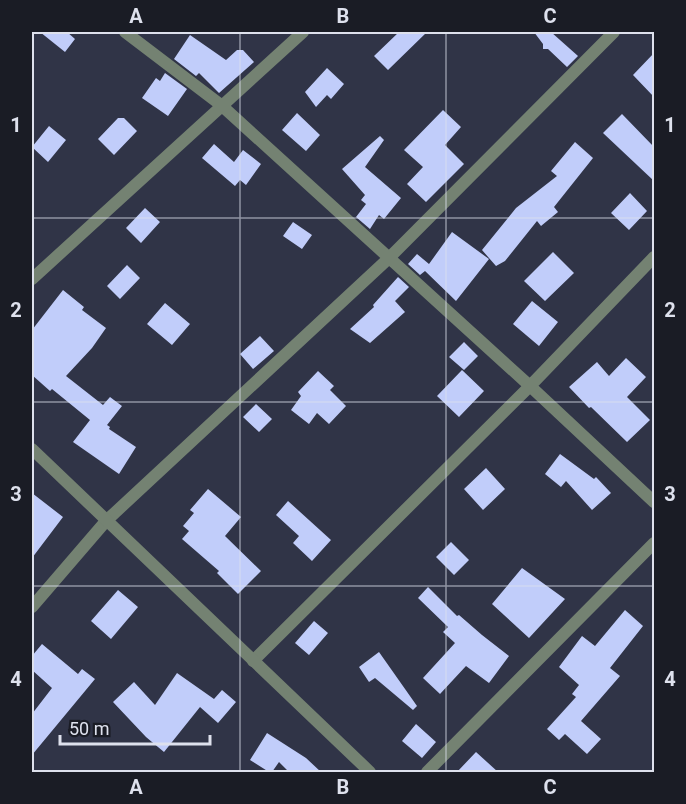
<svg xmlns="http://www.w3.org/2000/svg" width="686" height="804" font-family="Roboto,sans-serif">
  <style>
    .building { fill: #c1cdfa }
    .lines { fill: none; stroke-linecap: round; stroke-linejoin: round }
    .minor { stroke: #748272; stroke-width: 12 }
    .tertiary { stroke: #748272; stroke-width: 12 }
    .grid { fill: none; stroke: #dee1ed; stroke-width: 1.5; stroke-opacity: 0.55 }
    .neatline { fill: none; stroke: #dee1ed; stroke-width: 2 }
    .grid-label { font-size: 20px; text-anchor: middle; font-weight: bold; fill: #dee1ed }
  </style>
  <rect width="100%" height="100%" fill="#303447"/>
  <!-- building -->
  <path class="building" d="M40,32H67L75,39L65,52Z
    M399,32H427L388,70L374,56Z
    M534,32H551L578,56L567,67L548,49H543V44Z
    M190,35L226,60L237,50H243L254,62L219,93L199,73L196,76L174,59Z
    M654,53V97L633,75Z
    M327,68L344,84L331,99L327,95L316,107L305,92Z
    M165,73L187,89L168,116L142,98L156,78L160,81Z
    M443,110L461,127L445,145L464,164L426,202L407,184L423,167L404,150Z
    M297,113L320,135L306,151L282,130Z
    M622,114L654,147V181L603,133Z
    M118,118H124L137,131L114,155L98,139Z
    M49,126L66,140L48,162L32,147Z
    M380,136L384,140L365,167L401,198L384,219L379,215L370,229L356,217L366,204L361,200L365,195L342,169Z
    M575,142L593,158L554,207L558,212L541,226L537,221L505,261L496,266L482,250L516,208L557,176L551,171Z
    M214,144L234,162L243,150L261,164L246,185L240,180L235,186L202,158Z
    M630,193L647,211L629,230L611,213Z
    M145,208L160,222L141,243L126,228Z
    M293,222L312,235L302,249L283,236Z
    M452,232L489,259L456,301L425,271L420,275L408,264L417,254L429,264Z
    M553,252L574,273L545,301L524,281Z
    M127,265L140,278L120,299L107,286Z
    M398,277L409,287L395,301L405,312L370,343L350,329L374,307L373,305Z
    M63,290L84,307L82,310L106,328L92,348L66,376L103,405L110,397L122,406L107,425L110,427L109,429L136,447L119,474L73,442L90,420L52,389L50,391L32,375V330Z
    M532,301L558,322L539,346L513,324Z
    M165,303L190,324L172,345L147,324Z
    M260,336L274,351L253,369L240,354Z
    M464,342L478,356L464,370L449,357Z
    M626,358L646,377L627,397L650,420L627,442L591,407L589,408L569,387L597,362L609,376Z
    M462,370L484,391L459,417L437,396Z
    M318,371L334,386L330,390L346,406L329,424L317,413L309,424L291,410L301,396L298,392Z
    M256,404L272,419L259,432L243,417Z
    M560,454L594,479L596,477L611,493L592,510L566,481L561,487L545,474Z
    M486,468L505,489L483,510L464,489Z
    M208,489L241,517L225,536L261,571L238,594L217,573L219,571L182,539L189,531L183,526L194,513L190,510Z
    M32,493L63,517L32,558Z
    M288,501L331,540L312,561L293,543L299,536L276,515Z
    M451,542L469,560L454,575L436,557Z
    M522,568L565,599L529,638L492,604Z
    M428,587L457,616L459,615L482,635L509,656L489,683L466,666L440,694L423,678L455,643L443,632L448,627L418,598Z
    M118,590L138,607L111,639L91,621Z
    M625,610L643,626L610,668L620,676L581,721L601,739L587,754L565,734L559,740L547,729L576,697L572,694L579,685L559,667L582,636L595,646Z
    M314,621L328,633L309,655L295,643Z
    M42,644L78,674L82,669L95,679L32,755V714L52,688L32,670V656Z
    M379,652L417,706L413,710L375,678L369,682L359,667Z
    M177,673L214,699L222,690L236,702L218,723L200,707L164,752L146,737L113,702L134,682L155,705Z
    M416,724L436,742L422,758L402,741Z
    M267,733L306,758L321,772H289L279,762L272,772H269L250,760Z
    M476,752L498,772H457Z"/>
  <g class="lines">
    <!-- minor -->
    <path class="minor" d="M125,32L221,105L530,386L654,502
      M32,279L303,32
      M32,607L106,521L389,258L614,32
      M253,661L530,386L654,257
      M427,772L654,543"/>
    <!-- tertiary -->
    <path class="tertiary" d="M32,449L370,772"/>
  </g>
  <!-- grid -->
  <path class="grid" d="M240,32V772M446,32V772M32,218H654M32,402H654M32,586H654"/>
  <!-- border -->
  <rect width="686" height="804" fill="none" stroke="#1a1c25" stroke-width="66"/>
  <!-- scale -->
  <path d="M60 735v9h150v-9" fill="none" stroke="#dee1ed" stroke-width="3"/>
  <text x="69" y="735" font-size="18" fill="#dee1ed" stroke="#1a1c25" stroke-width="4.5" paint-order="stroke">50 m</text>
  <rect x="33" y="33" width="620" height="738" class="neatline"/>
  <g class="grid-label">
    <text x="136" y="23">A</text>
    <text x="343" y="23">B</text>
    <text x="550" y="23">C</text>
    <text x="16" y="132">1</text>
    <text x="670" y="132">1</text>
    <text x="16" y="317">2</text>
    <text x="670" y="317">2</text>
    <text x="16" y="501">3</text>
    <text x="670" y="501">3</text>
    <text x="16" y="686">4</text>
    <text x="670" y="686">4</text>
    <text x="136" y="794">A</text>
    <text x="343" y="794">B</text>
    <text x="550" y="794">C</text>
  </g>
</svg>
